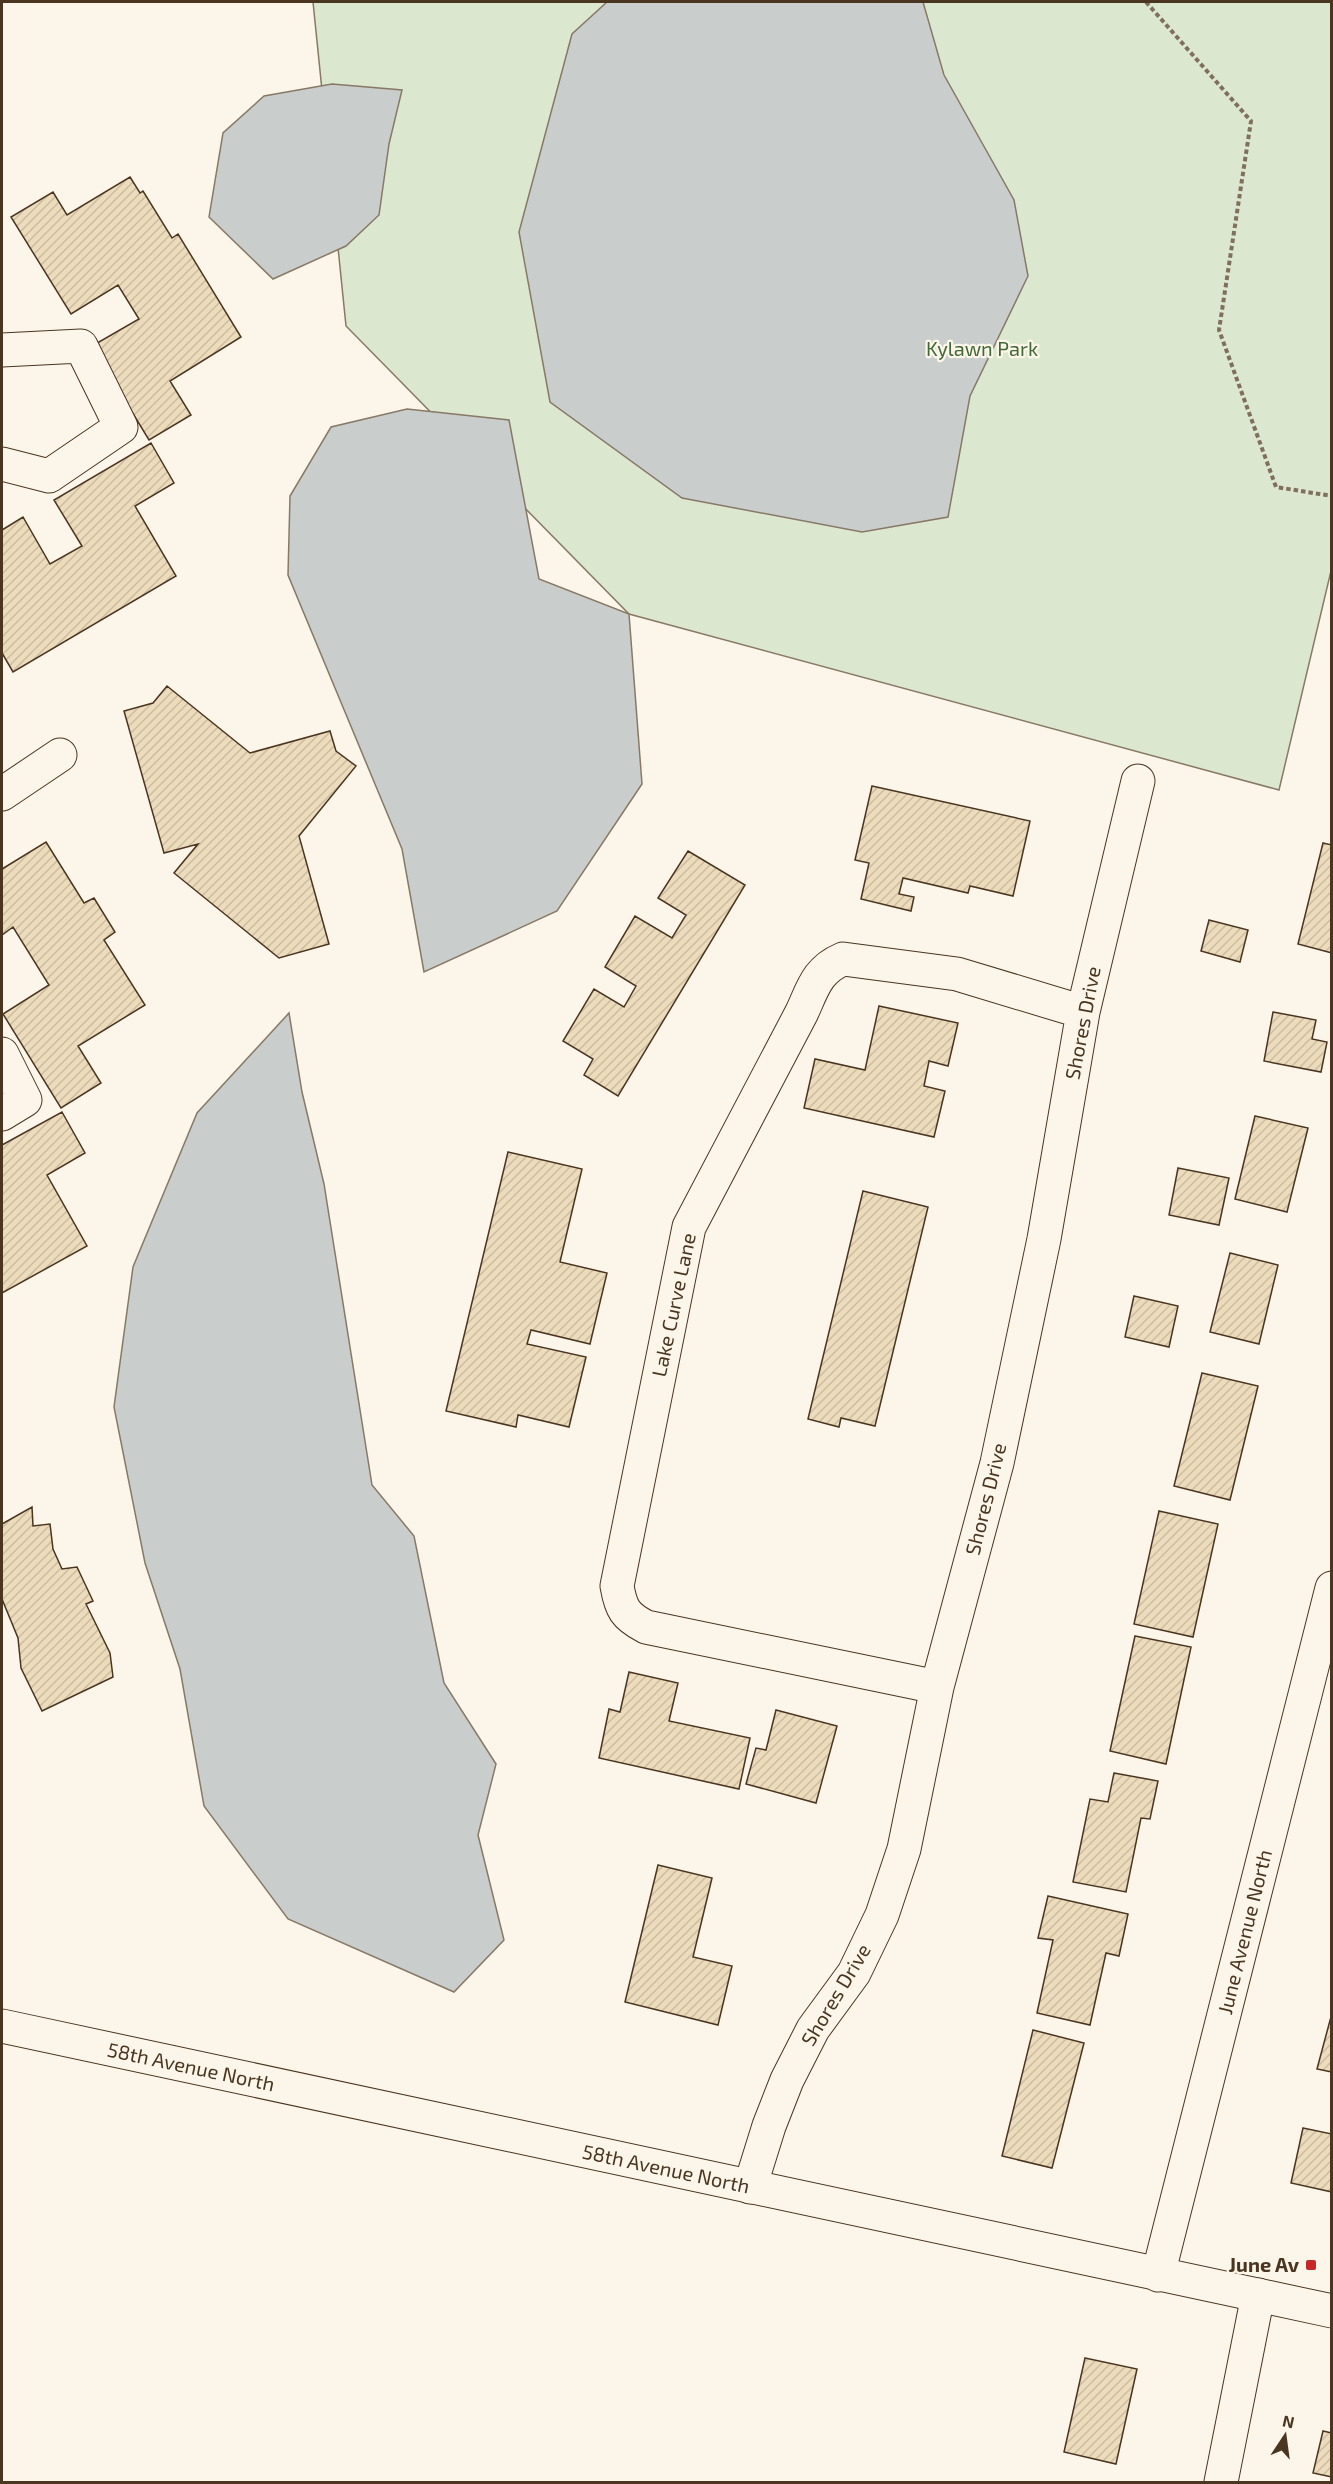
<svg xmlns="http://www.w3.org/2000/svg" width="1333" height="2484" font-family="'Exo 2',sans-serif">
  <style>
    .park { fill: #dce7d0; stroke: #887966; stroke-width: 1.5 }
    .water { fill: #c9cecd; stroke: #887966; stroke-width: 1.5 }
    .building { fill: url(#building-hatch); stroke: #4a3520; stroke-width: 1.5 }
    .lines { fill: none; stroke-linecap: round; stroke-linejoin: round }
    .minor-casing { stroke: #4a3520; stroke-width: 35 }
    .major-casing { stroke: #4a3520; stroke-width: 35 }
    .path { stroke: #7f6f5c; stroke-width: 4; stroke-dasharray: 4.5 3; stroke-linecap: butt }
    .minor { stroke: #fbf6e9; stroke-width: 33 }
    .major { stroke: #fbf6e9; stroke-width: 33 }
    .poi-dot { fill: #c62828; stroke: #fbf6e9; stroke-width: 2 }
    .labels { text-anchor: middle; stroke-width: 4.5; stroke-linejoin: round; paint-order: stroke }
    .park-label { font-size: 20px; fill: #436837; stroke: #fbf6e9 }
    .street-label { font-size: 20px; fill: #4a3520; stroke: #fbf6e9 }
    .poi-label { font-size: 20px; font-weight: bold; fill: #4a3520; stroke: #fbf6e9; text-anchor: end }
  </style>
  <defs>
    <pattern id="building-hatch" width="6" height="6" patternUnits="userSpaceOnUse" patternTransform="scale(1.5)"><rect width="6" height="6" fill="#ecdcbc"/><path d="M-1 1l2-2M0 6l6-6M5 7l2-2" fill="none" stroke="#ccbda1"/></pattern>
  </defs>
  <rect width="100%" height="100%" fill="#fbf6e9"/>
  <!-- park -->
  <path class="park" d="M313,2H1331V571L1279,790L629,614L346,326Z"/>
  <!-- water -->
  <path class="water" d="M607,2H923L944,75L1014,200L1028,276L970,396L948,517L862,532L682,498L550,402L519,232L572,34Z
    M332,84L402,90L389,144L379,215L346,246L273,279L209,217L223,133L264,96Z
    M407,409L509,420L539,579L629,614L642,784L557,911L424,972L402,849L288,575L290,496L331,427Z
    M289,1013L302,1092L324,1184L372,1485L414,1536L444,1683L496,1764L478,1835L504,1940L454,1992L288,1919L204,1806L180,1669L145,1563L114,1407L133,1267L197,1113Z"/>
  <!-- building -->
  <path class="building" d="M130,177L140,193L143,191L172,238L178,234L241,337L170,381L191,415L149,440L92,346L139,319L118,285L71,314L11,217L53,192L67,215Z
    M151,443L174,483L135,506L176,576L13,672L2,653V530L23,517L50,564L82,546L54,500Z
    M167,686L250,753L330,731L336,751L356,766L299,836L329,944L279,958L174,873L198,844L164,853L124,711L153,703Z
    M872,786L1030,821L1013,896L970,886L968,893L903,878L899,894L914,897L911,911L861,899L869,863L855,860Z
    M46,842L84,903L94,898L115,932L104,940L145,1005L78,1046L101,1083L61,1108L3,1014L49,985L13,927L2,935V869Z
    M1323,843L1332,845V953L1298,944Z
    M688,851L745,885L618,1096L584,1075L593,1059L563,1041L594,989L624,1007L636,986L605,967L635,916L672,938L686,915L658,898Z
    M1209,920L1248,930L1240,962L1201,951Z
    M879,1006L958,1023L948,1066L929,1061L924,1086L945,1091L934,1137L804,1108L815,1059L865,1070Z
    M1273,1012L1316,1020L1312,1039L1327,1042L1321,1072L1264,1061Z
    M62,1112L85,1153L47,1175L87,1246L2,1293V1145Z
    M1255,1116L1308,1128L1287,1212L1235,1199Z
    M508,1152L582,1169L560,1262L607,1273L590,1344L531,1330L527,1344L586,1357L569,1427L518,1415L516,1427L446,1411Z
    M1178,1168L1229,1178L1219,1225L1169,1215Z
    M863,1191L928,1207L875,1426L841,1418L839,1427L808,1419Z
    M1230,1253L1278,1265L1259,1344L1210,1332Z
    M1134,1296L1178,1306L1169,1347L1125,1337Z
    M1202,1373L1258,1386L1230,1500L1174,1486Z
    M32,1507L33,1526L50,1524L53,1549L62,1569L77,1567L93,1601L86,1604L110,1653L113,1677L42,1711L21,1668L18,1638L2,1599V1524Z
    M1159,1511L1218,1524L1193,1637L1134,1624Z
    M1135,1636L1191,1647L1166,1764L1110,1751Z
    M629,1672L678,1683L669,1721L750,1738L739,1789L599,1758L609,1709L620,1712Z
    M776,1710L837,1726L816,1803L746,1784L756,1748L766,1750Z
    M1114,1773L1158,1781L1150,1819L1141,1818L1126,1892L1073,1882L1090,1799L1108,1802Z
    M658,1865L712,1878L693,1957L732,1966L718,2025L625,2002Z
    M1048,1896L1128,1914L1119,1956L1106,1953L1090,2025L1037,2013L1053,1940L1038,1938Z
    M1332,2013V2072L1317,2069Z
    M1033,2030L1084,2043L1052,2168L1002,2156Z
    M1303,2128L1332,2134V2192L1291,2183Z
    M1085,2358L1137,2369L1116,2464L1064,2452Z
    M1323,2431L1332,2433V2477L1313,2473Z"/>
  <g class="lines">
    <!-- minor casing -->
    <g class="minor-casing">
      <path id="minor" d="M2,350L81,346L121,427L49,476L2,464
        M2,794L60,755
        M2,1054L25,1100L2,1114
        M937,1687L646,1627C625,1616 621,1609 617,1586L689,1227L802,1012C813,988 817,970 843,959L957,974L1083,1012
        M750,2187L769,2126L787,2080L813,2029L854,1973L882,1915L904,1849L937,1687L997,1463L1044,1239L1083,1012L1138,781
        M1158,2275L1332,1588
        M1221,2482L1258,2295"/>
    </g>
    <!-- major casing -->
    <g class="major-casing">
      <path id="major" d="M2,2026L1332,2311"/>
    </g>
    <!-- path -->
    <path class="path" d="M1146,2L1251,121L1219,330L1276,487L1332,496"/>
    <!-- minor -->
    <use href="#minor" class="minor"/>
    <!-- major -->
    <use href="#major" class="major"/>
  </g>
  <!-- markers -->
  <rect class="poi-dot" x="1305" y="2259" width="12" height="12" rx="3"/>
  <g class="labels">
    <!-- park labels -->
    <g class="park-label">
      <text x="982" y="356">Kylawn Park</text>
    </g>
    <!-- street labels -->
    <g class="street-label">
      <text transform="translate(1083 1023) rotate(-79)" y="7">Shores Drive</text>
      <text transform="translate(674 1305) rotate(-78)" y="7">Lake Curve Lane</text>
      <text transform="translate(986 1499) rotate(-76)" y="7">Shores Drive</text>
      <text transform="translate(1245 1932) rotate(-76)" y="7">June Avenue North</text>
      <text transform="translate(836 1995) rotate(-59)" y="7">Shores Drive</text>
      <text transform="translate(191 2067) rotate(12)" y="7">58th Avenue North</text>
      <text transform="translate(666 2169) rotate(12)" y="7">58th Avenue North</text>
    </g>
    <!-- poi labels -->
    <g class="poi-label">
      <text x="1299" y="2272">June Av</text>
    </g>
  </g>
  <!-- border -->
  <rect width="1333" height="2484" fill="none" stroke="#4a3520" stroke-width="6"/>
  <!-- north arrow -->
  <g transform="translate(1285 2436) rotate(13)" stroke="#fbf6e9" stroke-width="4.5" paint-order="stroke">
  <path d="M0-4.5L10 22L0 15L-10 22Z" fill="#4a3520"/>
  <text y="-9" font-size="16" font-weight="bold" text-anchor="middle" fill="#4a3520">N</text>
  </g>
</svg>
